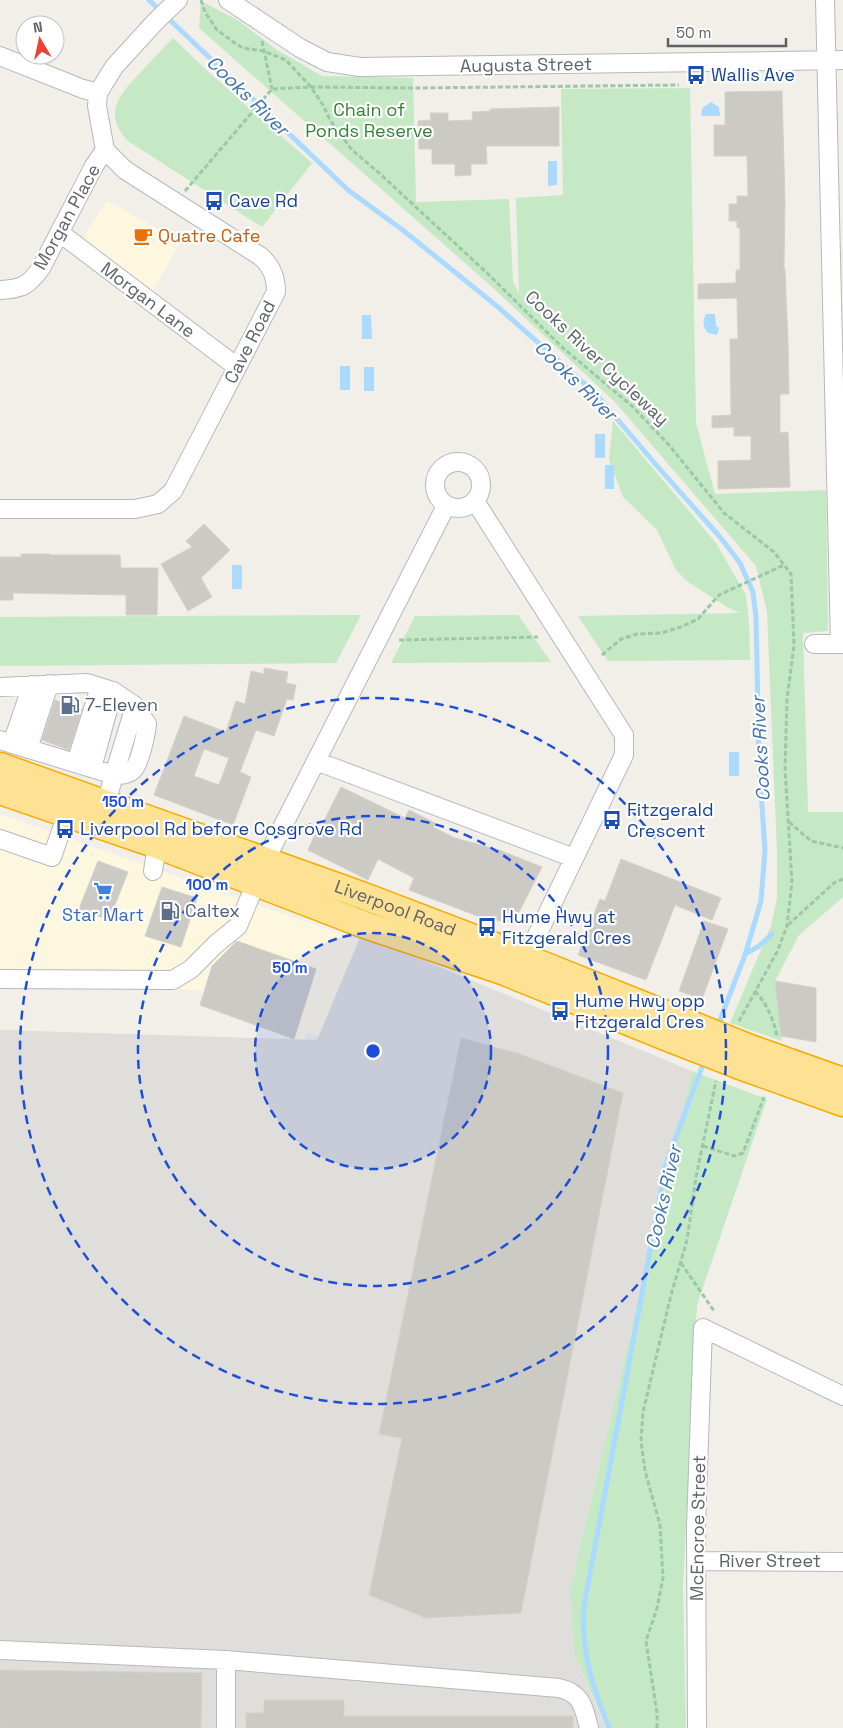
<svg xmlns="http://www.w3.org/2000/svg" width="843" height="1728" font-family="'Space Grotesk',sans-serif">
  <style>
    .commercial { fill: #fef7e0 }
    .industrial { fill: #e0deda }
    .green { fill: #c5e8c5 }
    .water { fill: #aadaff }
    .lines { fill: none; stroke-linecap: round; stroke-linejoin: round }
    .stream { stroke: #aadaff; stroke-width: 5 }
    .building { fill: #cccac5; stroke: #d6d1c6; fill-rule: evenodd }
    .minor-casing { stroke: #b5b8bc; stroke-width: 20 }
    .highway-casing { stroke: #f9ab00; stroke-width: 29 }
    .path { stroke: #9cc7a9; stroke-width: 3; stroke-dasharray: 5 2.5; stroke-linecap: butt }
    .minor { stroke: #fff; stroke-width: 18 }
    .highway { stroke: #fde293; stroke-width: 26 }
    .highway-bridge-casing { stroke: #f9ab00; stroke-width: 29; stroke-linecap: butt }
    .highway-bridge { stroke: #fde293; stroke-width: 26 }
    .ring { fill: none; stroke: #1d4ed8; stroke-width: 2.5; stroke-dasharray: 9 6 }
    .labels { text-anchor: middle; stroke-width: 4.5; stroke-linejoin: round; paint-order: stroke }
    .street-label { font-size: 18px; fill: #5f6368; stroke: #fff }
    .transit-label { font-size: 18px; fill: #164399; stroke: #fff; text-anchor: start }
    .park-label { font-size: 18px; fill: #348238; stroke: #fff }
    .food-label { font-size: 18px; fill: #c56008; stroke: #fff; text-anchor: start }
    .service-label { font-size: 18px; fill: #4e5e75; stroke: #fff; text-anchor: start }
    .shop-label { font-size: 18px; fill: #366cbe; stroke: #fff }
    .water-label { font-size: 19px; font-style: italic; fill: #4174aa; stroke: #fff }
    .centre { fill: #1d4ed8; stroke: #fff; stroke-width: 2.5 }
    .ring-label { font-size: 15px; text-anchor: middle; font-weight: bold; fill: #1d4ed8; stroke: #fff; stroke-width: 4.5; stroke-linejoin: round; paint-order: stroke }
  </style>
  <rect width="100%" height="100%" fill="#f1efe8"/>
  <!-- commercial -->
  <path class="commercial" d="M107,200L180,242L152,293L82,239Z
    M0,814L377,947L339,1044L307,1032L303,1042L208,1004L207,994L197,990L0,987Z"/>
  <!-- industrial -->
  <path class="industrial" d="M361,935L692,1071L570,1591L574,1654L606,1728H0V1030L317,1040Z"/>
  <!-- green -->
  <path class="green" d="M201,1L239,21L277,50L322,76L413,78L416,202L509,199L513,281L519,293L516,198L563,195L561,89L690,88L696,423L715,494L826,490L828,631L803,633L808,812H843V897L799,935L775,981L782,1041L730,1023L771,926L777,898V852L767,612L756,566L614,401L492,287L199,28Z
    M173,38L203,67L312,163L262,227L128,141C101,113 121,93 141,72C151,61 162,49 173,38Z
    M613,421L716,543L732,571L746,595L749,623L750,660L608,661L578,616L740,613L727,607L688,582L676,570L657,530L623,497L609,460Z
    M361,615L336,663L0,666V617Z
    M518,615L551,662L391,663L415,616Z
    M692,1071L767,1099L697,1305L683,1587L686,1728H607L574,1654L570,1591Z"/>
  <!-- water -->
  <path class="water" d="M711,102L719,107L720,116H701L702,108Z
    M548,161H557V185L548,186Z
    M706,314H715L716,326L719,328L717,335L708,333C703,327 702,322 706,314Z
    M362,315H371L372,339H362Z
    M340,366H350V390H340Z
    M364,367H374V391H364Z
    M595,434H605V458H595Z
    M605,465H614V489H605Z
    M232,565H242V589H232Z
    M729,752H739V776H729Z"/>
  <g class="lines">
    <!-- stream -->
    <path class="stream" d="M149,0L348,190L404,231L498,307L596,394L658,467L720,537L740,563L753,592L756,617L759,760L765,850L761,901L745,955L717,1028
      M745,954L759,946L772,934
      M609,1728C592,1686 581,1651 584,1606L666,1164L705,1059"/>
  </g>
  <!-- building -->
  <path class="building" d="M782,91L785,201L784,269H785L788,342L789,394H780V433L788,432L790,487L718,489V461L751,460V436H734V427L712,428V416L731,415L730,339H738L737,298L698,299V284L736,283V270H740V228H737V221H729V204H737V196H748L747,156H714V125H725V92Z
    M559,107V146H486L487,164H471V175L455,176V164H432V149H419L418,121L431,120L430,113H448V121L473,120L472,112L490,111V109Z
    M204,524L230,550L201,578L212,597L188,611L161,564L192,547L186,541Z
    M21,554H50V555H120L121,568H158L157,615H126V595L13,593V600H0V557H21Z
    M264,668L288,672L286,683L296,685L293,700L287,699L274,736L256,730L240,772L251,777L233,825L154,795L184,716L226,732L236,701L245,704L251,671L264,674ZM204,749L229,758L219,785L194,776Z
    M55,700L82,710L69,750L42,740Z
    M341,787L405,818L409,810L435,823L433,827L455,838L499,850L542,867L514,922L488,920L409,890L414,878L378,859L368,880L308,850L317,830L319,831Z
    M621,859L721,898L712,920L675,905L646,980L578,955L600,899L605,901Z
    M98,861L128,872L109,920L79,909Z
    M162,887L197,898L181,947L145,936Z
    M704,921L728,929L702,999L679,991Z
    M237,941L316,969L294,1039L200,1005L212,966Z
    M775,981L816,988V1042L781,1036Z
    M461,1038L520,1054L623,1093L521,1613L426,1618L369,1595L402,1438L379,1434Z
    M0,1670L202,1673L201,1728H0Z
    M264,1700H344V1716H573V1728H246V1713H264Z"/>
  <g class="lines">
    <!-- minor casing -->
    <g class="minor-casing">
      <path id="minor" d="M228,0L300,48L327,62L360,67L843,60
        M825,0L840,644
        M0,56L83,89L98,93
        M60,233L237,367
        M0,290C22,289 28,286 41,268L94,166L105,150
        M435 485a23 23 0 1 1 46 0a23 23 0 1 1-46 0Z
        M475,501L624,735V755L526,958
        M0,509H135L158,504L173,491L276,292C276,277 272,266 260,256L125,170L105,150L97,106L98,93L114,67L156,21L178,0
        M814,644H843
        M0,687L87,683L113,691L135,706L147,724C146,734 140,763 133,770C128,775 121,775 114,775L135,706
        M0,740L114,775L106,803
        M12,744L32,685
        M28,749L49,684
        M316,761L574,858
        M76,763L100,687
        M92,768L113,691
        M0,839L52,857L67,814
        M153,871L157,845
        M0,979L173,980L191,969L216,944L238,926L265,861L446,506
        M696,1561L843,1562
        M0,1650L226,1660L559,1688C582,1693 584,1708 589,1728
        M226,1728V1660
        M697,1728L696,1526L703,1328L843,1396"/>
    </g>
    <!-- highway casing -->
    <g class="highway-casing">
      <g id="highway">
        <path id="s1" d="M0,766L364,896L526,958L681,1020"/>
        <path d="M0,791L157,845L365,925L502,971L673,1040"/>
        <path d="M750,1048L843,1081"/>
        <path d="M740,1066L843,1103"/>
      </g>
    </g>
    <!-- path -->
    <path class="path" d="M201,0L205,12L217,30L236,44L243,48L263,51L286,60L311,87L323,105L330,120L352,150L378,172L487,273L563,348L632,406L669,445L724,513L774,552L791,574L794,645L787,699L785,768L792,882L787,926L777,952L738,1023
      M262,41L272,89
      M185,191L272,89L311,87L415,88L679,85
      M399,640L538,637
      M602,655L621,639L637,634L661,633L681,627L698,619L719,595L784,565
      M789,822L811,841L843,848
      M788,925L834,883L843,879
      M755,991C767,1004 774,1020 777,1037
      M703,1146L734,1156L743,1153L764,1097
      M681,1263L714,1311
      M657,1728V1713L646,1641L657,1608L663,1578L660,1525L645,1471L641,1441L643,1412L671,1295L687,1240L696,1177L716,1081"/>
    <!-- minor -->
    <use href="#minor" class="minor"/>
    <!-- highway -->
    <use href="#highway" class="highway"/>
    <!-- highway-bridge casing -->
    <g class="highway-bridge-casing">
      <path id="highway-bridge" d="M681,1020L750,1048
        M673,1040L740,1066"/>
    </g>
    <!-- highway-bridge -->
    <use href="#highway-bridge" class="highway-bridge"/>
  </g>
  <!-- distance rings -->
  <circle cx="373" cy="1051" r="118" fill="#1d4ed8" fill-opacity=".12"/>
  <g class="ring">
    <circle cx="373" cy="1051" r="118"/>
    <circle cx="373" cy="1051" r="235"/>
    <circle cx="373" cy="1051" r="353"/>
  </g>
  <!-- icons -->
  <defs>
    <g id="bus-bare" transform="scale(1.5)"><path d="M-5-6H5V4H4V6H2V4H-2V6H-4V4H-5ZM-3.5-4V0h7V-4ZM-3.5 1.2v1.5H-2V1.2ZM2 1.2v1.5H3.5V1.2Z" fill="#1a4fb4" stroke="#fff" stroke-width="2.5" paint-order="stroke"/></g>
    <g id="cafe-bare" transform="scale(1.5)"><path d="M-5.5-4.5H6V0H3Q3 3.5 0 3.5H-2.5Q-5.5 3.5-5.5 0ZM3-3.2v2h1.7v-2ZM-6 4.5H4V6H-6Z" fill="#e8710a" stroke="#fff" stroke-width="2.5" paint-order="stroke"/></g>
    <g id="fuel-bare" transform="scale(1.5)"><path d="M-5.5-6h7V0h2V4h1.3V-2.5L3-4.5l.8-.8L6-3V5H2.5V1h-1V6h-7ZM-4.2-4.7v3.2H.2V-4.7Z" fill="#5c6f8a" stroke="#fff" stroke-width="2.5" paint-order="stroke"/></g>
    <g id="supermarket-bare" transform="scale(1.5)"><path d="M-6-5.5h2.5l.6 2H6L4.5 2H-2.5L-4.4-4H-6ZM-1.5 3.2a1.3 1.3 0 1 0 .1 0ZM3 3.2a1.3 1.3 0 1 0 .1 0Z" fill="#3f7fe0" stroke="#fff" stroke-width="2.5" paint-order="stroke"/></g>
  </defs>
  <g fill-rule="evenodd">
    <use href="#bus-bare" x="696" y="75"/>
    <use href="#bus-bare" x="214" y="201"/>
    <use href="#cafe-bare" x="143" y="236"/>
    <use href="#fuel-bare" x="70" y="705"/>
    <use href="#bus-bare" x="612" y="820"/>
    <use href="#bus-bare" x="65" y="829"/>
    <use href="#supermarket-bare" x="103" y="891"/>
    <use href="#fuel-bare" x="170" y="911"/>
    <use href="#bus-bare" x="487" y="927"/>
    <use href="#bus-bare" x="560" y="1011"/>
  </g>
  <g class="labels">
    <!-- street labels -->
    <g class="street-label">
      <text transform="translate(526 65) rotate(-1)" y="6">Augusta Street</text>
      <text transform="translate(67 217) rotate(-61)" y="6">Morgan Place</text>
      <text transform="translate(148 300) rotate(37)" y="6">Morgan Lane</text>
      <text transform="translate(250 342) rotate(-63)" y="6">Cave Road</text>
      <text transform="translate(597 358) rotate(43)" y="6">Cooks River Cycleway</text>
      <text dy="6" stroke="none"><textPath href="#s1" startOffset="420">Liverpool Road</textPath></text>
      <text transform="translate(698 1528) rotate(-89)" y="6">McEncroe Street</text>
      <text x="770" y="1567">River Street</text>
    </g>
    <!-- transit labels -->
    <g class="transit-label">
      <text x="711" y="81">Wallis Ave</text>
      <text x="229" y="207">Cave Rd</text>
      <text x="627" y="816">Fitzgerald<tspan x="627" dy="21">Crescent</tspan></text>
      <text x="80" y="835">Liverpool Rd before Cosgrove Rd</text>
      <text x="502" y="923">Hume Hwy at<tspan x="502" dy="21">Fitzgerald Cres</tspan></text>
      <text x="575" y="1007">Hume Hwy opp<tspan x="575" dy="21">Fitzgerald Cres</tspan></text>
    </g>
    <!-- park labels -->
    <g class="park-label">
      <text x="369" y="116">Chain of<tspan x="369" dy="21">Ponds Reserve</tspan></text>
    </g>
    <!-- food labels -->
    <g class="food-label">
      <text x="158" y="242">Quatre Cafe</text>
    </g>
    <!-- service labels -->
    <g class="service-label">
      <text x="85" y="711">7-Eleven</text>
      <text x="185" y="917">Caltex</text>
    </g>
    <!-- shop labels -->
    <g class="shop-label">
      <text x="103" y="921">Star Mart</text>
    </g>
    <!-- water labels -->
    <g class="water-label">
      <text transform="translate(248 95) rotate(44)" y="7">Cooks River</text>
      <text transform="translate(576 380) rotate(44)" y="7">Cooks River</text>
      <text transform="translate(760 749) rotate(-93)" y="7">Cooks River</text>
      <text transform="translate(663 1197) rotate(-77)" y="7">Cooks River</text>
    </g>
  </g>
  <circle cx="373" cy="1051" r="8" class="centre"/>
  <g class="ring-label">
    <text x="123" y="807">150 m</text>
    <text x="207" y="890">100 m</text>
    <text x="290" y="973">50 m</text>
  </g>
  <!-- north arrow -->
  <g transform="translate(40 40) rotate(351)"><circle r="24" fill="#ffffff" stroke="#bfc1c3"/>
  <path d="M0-4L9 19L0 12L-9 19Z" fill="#ea4335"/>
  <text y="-8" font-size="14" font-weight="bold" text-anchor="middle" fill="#5f6368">N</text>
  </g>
  <!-- scale -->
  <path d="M668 38v8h118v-8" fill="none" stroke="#5f6368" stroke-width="2.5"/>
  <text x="676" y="38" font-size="15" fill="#5f6368" stroke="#ffffff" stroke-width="4" paint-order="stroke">50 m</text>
</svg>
